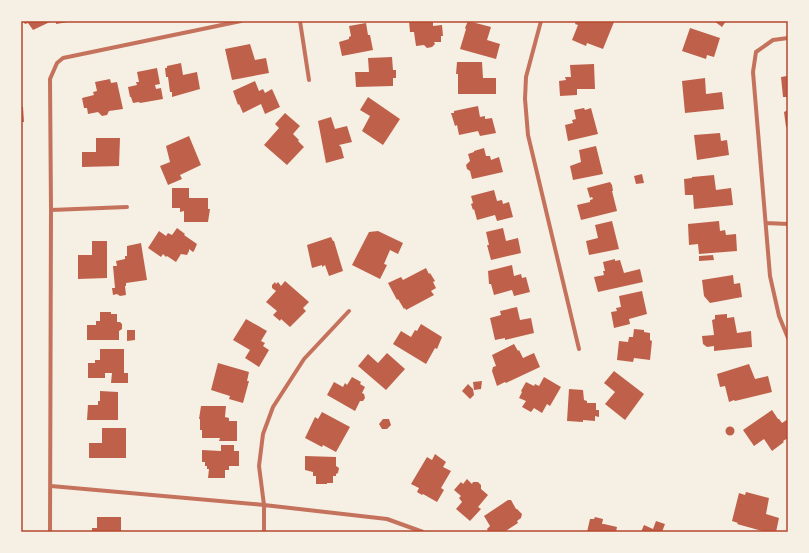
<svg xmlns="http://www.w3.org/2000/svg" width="809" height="553" font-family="'IBM Plex Sans',sans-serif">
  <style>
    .building { fill: #bf614a }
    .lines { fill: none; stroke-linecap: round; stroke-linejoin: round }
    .minor { stroke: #c5725c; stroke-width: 4 }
    .neatline { fill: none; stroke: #b5482f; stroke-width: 1.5 }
  </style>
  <rect width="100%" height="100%" fill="#f6efe4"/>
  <!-- building -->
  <path class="building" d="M23,21H52L33,30L28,23L25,24Z
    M56,21H68V22L56,24Z
    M409,21H429L433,22V26L442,25L443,36H441V42H434L435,44L432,47L427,48L424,45L416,46L414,32H410Z
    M468,21L491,27L487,40L500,44L496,59L460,49L466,29L465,28Z
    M576,21H611L614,22L603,49L587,43L586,46L572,40L578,25L575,24Z
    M714,21H726L722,27Z
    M366,23L368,35H370L373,50L342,56L339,42L349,39V37L351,36L349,26Z
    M690,28L720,38L714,57L707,55L706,59L682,51Z
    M250,44L255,60L266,58L269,73L232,80L225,49Z
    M392,57L393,70H396V78H393V86L356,87L355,72H369L368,58Z
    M457,62H482L483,78H496V94H458V74H456Z
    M181,63L183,75L197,72L200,89L172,97V92H170L168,77H166L165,68H167V66Z
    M594,64L595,89H577V95L560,96L559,81L566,80L565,77H571L570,65Z
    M157,68L160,84L155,85L156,89L161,88L163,99L140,103L139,102L133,103L131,97H130L128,87L137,85L136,82H139L137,72Z
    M788,72V97H783L781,77L787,76V73Z
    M705,78L706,94L722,92L724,109L685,113L682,81Z
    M110,79L111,83L117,82L123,109L109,111L107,115L102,116L98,112L88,114L87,108H84L82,98L94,95L93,92L97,91L95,82Z
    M255,81L259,91L263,89L265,93L272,89L280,107L265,114L261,104L243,113L239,104L238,105L233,91Z
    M368,97L400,119L383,145L362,131L370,116L360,110Z
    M478,106L480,117L485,116V119L492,118L496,133L480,136L478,131L459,135L457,125L455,126L451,113H454V111Z
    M21,107H23L24,122H21Z
    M584,108L585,110L591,108L598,134L568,141L565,125L573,123L572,120L576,119L574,110Z
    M788,110V127H786L784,112Z
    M285,113L300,126L293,134L299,140L298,141L304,147L287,165L264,145L279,128L275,124Z
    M331,117L335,129L347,126L352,142L339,145L341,147L344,158L326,163L318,121Z
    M720,133L721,141L727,140L729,155L697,160L694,135Z
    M189,136L201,165L180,175L182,179L168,185L160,166L170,162L166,146Z
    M96,138H120L119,166L82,167V152H96Z
    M596,146L603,174L573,180L570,166L581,162L579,150Z
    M484,148L486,156H490L491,160L499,157L503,172L472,179L470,171L467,169L466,165L470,161L468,154L474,152V151Z
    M642,174L644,183L636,184L634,176Z
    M714,175L716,190L731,188L733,205L694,209L693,195H685L684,179L692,178V177Z
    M610,182L612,185L613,191H612L617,211L581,220L577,205L590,202V200L593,199L592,197L590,198L587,188Z
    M172,188H189V198H208V209H210L208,222H184V211L180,212V208H172Z
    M494,190L497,201L502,200L503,204L509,202L513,217L497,221L495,215L477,220L474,209L473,210L471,204L473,203L471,196Z
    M612,221L619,249L589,255L586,241L598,238L595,225Z
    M719,221L720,231L725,230L726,235L736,234L737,251L699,254L698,244L689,245L688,224Z
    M177,228L185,234L184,235L197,244L194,251L193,252L189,249V251L187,255L181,254L176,262L167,256L166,257L163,254L161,257L148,248L159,231L166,236L168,233L172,235Z
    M503,228L506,241L518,238L521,253L491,260L487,245H489L486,232Z
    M378,231L403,243L398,254L390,250L384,264L387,265L380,279L352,265L369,232Z
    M331,237L333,241H334L343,271L329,276L325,265L322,267V265L312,268L307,245Z
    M92,241H107V278L78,279V255H92Z
    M141,243L147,280L126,283V286H125L126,295L120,296L117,294L113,295L112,288H115L113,266H117L116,261L125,259V256H127V246Z
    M713,255L714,260L699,261V256Z
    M615,259V261L620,260L624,273L640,269L643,282L598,292L594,277L604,275L603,271H605L603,262Z
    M512,265L514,276L521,274L522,278L526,277L530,292L514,296L512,290L494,295L491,284H489L488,271Z
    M426,268L429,274L430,273L435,281L433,282L436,288L431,291L434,295L406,310L405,308L404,309L398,299L397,300L388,283L401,277L403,280Z
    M733,275L734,284L740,283L742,297L710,303L704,296L702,280Z
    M285,281L309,302L303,308L306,311L290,327L281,319L280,321L273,315L277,311L266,302L276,291L272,288V285L275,282L276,284L278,282L281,286Z
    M642,291L647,314L629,319L630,324L614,328L611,312L617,311L616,308L621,307L619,296Z
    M517,307L520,320L531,318L534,333L505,340V338L495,340L490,318L501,315L500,311Z
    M100,312H111V314H117V322H120L122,324V329L119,331V340H87V325H96V321H100Z
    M727,314V318L734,317L737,333L751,331L752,347L714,351V346L707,347L703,344L702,336L714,335L712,320L715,319V315Z
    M246,319L267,331L261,341L265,343L263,346L269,350L259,367L245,358L250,350L233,340Z
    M421,324L442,337L437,349L435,348L426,364L393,344L401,331L411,337L415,330L417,331Z
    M634,329L644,330V332L650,333V340L652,341L650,360L634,358L633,362L617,360L619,341L628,342L629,337H633Z
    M127,330H135V340L127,341Z
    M514,344L518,351L519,350L523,358L534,353L540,367L506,383L505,382L497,386L492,371L493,367L496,366L492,355Z
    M100,349H124V373H128V383H111L112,373H105V378H88V363H95V360H100Z
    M387,353L405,369L386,390L358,366L368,354L378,363Z
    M218,363L249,372L247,381H249L243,403L229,399L230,396L211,390Z
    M749,364L755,379L768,376L772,392L735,401L734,400L729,402L725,386L720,387L717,374Z
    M614,371L644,394L625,420L605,404L615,392L604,383Z
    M352,377L361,382L360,384L365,387L362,393L364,394L365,398L363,401H360L355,411L327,395L334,382L343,387L345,383L347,385Z
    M544,377L561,387L550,406L547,404L542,413L534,408L531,412L522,407L526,401L519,398L522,392L521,391L526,382L534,386L535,384L539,386Z
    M482,381L481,389L474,390L473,382Z
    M468,384L473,389L474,395L470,399L462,391Z
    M569,389L583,390L584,400L587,401V403H596V410H599V417L595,416V421L583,420V422L567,421Z
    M100,391L118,392V420H87L88,405H98V401H100Z
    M201,406H226L225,417L229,418V421H237V441H219L220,438H202V430H200V419H199Z
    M772,410L778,419H779L782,423L788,419V438L783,441L784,442L772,451L764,439L754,446L743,430Z
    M322,412L350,427L336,452L323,445L322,447L305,438L315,417L318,419Z
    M383,419H389L391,425L387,429H382L379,424Z
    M725.5 431a4.5 4.5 0 1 1 9 0a4.5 4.5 0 1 1-9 0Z
    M102,428H126V458H89V443H102Z
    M221,445H234V451H239V466H229V470H225V478H208L209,469H207V466H205V462H202V450L221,451Z
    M435,454L446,462L443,467L451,471L441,488L444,490L437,502L423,494L422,495L417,492L419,488L411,484L427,457L432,460Z
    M305,456L336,457V466L339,468L338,473L336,474V476H333V483H327V484H316V476H313V472L305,470Z
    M467,479L472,484L473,482H478L481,485V489L488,495L478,507L481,509L470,521L456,509L462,502L459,498L461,496L454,490L461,482L463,484Z
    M746,492L769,498L766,514L779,518L776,532H766L737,524L738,523L732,521L739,493L745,495Z
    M508,500H511L516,509H517L522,514L521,518L517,521L518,523L504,532H487L488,531L487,529L490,526L484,516Z
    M97,517H121V532H92V528H97Z
    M595,517L603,519L602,524H604L617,527L616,532H587L590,519H594Z
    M656,521L665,524L662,532H641L644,525L653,529Z"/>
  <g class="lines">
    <!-- minor -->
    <path class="minor" d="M300,21L309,80
      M541,21L526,77L525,99L528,135L579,349
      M788,38L773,40L756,52L753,72L770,276L779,316L788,338
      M51,210L127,207
      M766,223L788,224
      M51,486L264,505L387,519L423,532
      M50,532L51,210L50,79L57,63L63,58L241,21
      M264,532V505L259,466L263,434L273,407L304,359L349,311"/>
  </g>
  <!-- border -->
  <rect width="809" height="553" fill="none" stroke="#f6efe4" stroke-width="44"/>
  <rect x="22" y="22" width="765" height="509" class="neatline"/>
</svg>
